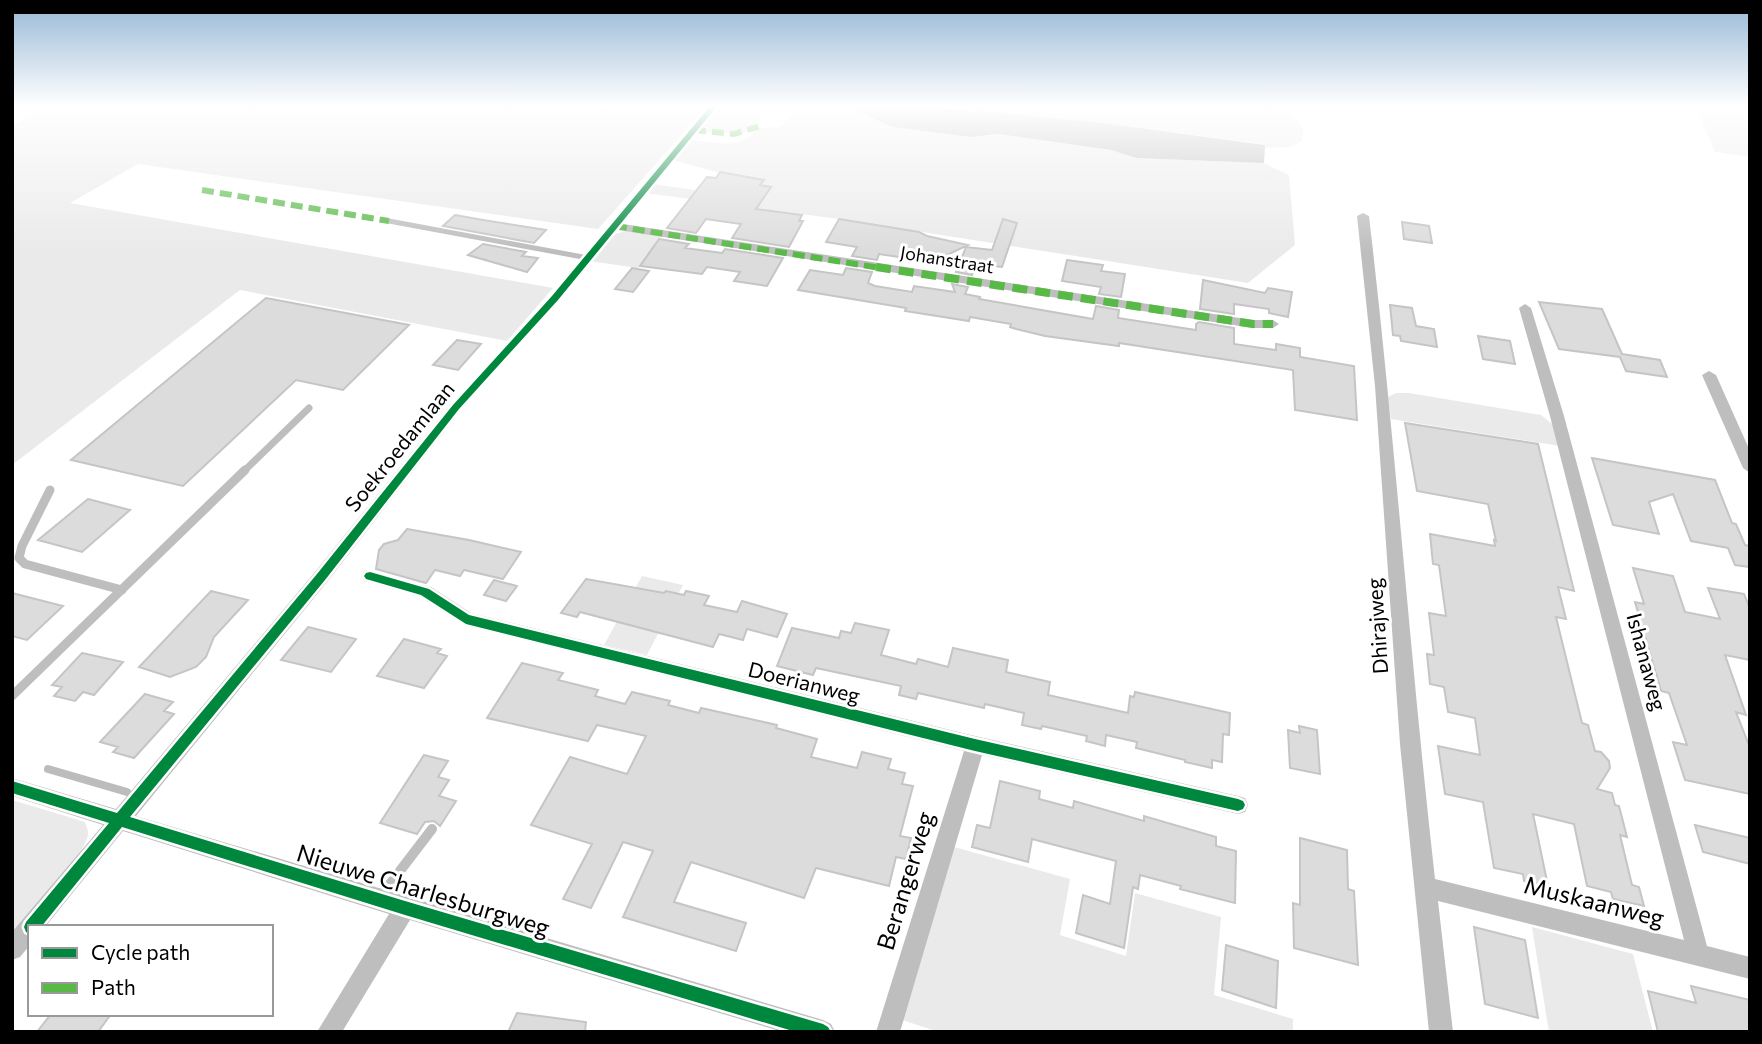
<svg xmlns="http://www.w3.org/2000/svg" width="1762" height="1044" font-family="Commissioner,sans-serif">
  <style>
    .green { fill: #eaeaea }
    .water { fill: #bcbcbc }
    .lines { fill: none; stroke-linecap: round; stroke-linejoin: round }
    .stream { stroke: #bcbcbc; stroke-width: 8 }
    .building { fill: #dcdcdc; stroke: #c5c5c5; stroke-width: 2 }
    .service-far3 { stroke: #bebebe; stroke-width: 5 }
    .service-far2 { stroke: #bebebe; stroke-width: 7 }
    .service-far1 { stroke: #bebebe; stroke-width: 9 }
    .service { stroke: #bebebe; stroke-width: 10 }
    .minor { fill: #bebebe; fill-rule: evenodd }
    .quiet-far1 { stroke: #58b947; stroke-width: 6; stroke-dasharray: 12 6; stroke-linecap: butt }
    .quiet { stroke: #58b947; stroke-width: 8; stroke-dasharray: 15 8; stroke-linecap: butt }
    .cycleway-casing { stroke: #fff; stroke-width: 5 }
    .cycleway { fill: #00873e; fill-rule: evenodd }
    .labels { text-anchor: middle; stroke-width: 6; stroke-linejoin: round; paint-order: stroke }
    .far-street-label { font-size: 18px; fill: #000; stroke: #fff }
    .street-label { font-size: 21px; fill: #000; stroke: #fff }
    .near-street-label { font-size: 24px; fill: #000; stroke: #fff }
  </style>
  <rect width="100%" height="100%" fill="#fff"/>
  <!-- green -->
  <path class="green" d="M50,105H597L617,112L629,105H708L598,229L138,164L70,203L553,288L507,341L240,290L12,465V126Z
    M719,105H861L856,110L971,137L998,134L1111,150L1136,158L1264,163L1289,175L1295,245L1248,283L839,219L645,193L653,184L756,199L764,185L673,160L690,140C714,142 742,151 757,128L780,127L795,112L754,106L762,117L743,134L697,132Z
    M931,105H1287L1303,129L1302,141L1290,147L1265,148V144L1103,123L979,111L974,113Z
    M1695,105H1750V157L1715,152Z
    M626,231L662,235L638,268L589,261L611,235Z
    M1396,393H1409L1541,415L1556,427L1560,446L1391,419L1388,397Z
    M642,576L683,585L647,655L604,645Z
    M12,800L85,822C86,826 88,829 88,833C89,852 27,916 12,934Z
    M954,847L1070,879L1060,935L1126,956L1135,893L1221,917L1214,995L1293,1019V1032H939L899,1019Z
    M1532,927L1633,954L1653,1032H1549Z"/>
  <!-- water -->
  <path class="water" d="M861,105H931L974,113L979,111L1103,123L1265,145L1264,163L1136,158L1111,150L998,134L971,137L893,127L856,111Z"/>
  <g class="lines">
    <!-- stream -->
    <path class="stream" d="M48,769L127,792"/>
  </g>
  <!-- building -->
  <path class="building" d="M720,172L764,180L760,185L771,187L756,209L802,215L799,221H803L789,247L732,238L741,224L706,219L696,233L667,228L707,177L716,178Z
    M455,215L483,220L546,230L534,243L443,226Z
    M839,219L919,232L927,236L968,245L930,263L925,258L906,255L905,258L879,254L877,260L852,256L857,247L826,242Z
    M1003,219L1017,223L1002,267L976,264L972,275L956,272L966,247L992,250Z
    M1402,222L1429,226L1432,243L1404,239Z
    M659,239L689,244L685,248L722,253L725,249L783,258L767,286L734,281L740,272L707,267L702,274L640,266Z
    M483,244L526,252L522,256L538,258L527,272L468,255Z
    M1067,260L1103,265L1101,271L1125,274L1121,297L1099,294L1101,287L1062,281Z
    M632,268L649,271L633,292L615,289Z
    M846,268L872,272L868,283L875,286L912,292L914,286L955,292L952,284L968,287L965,294L980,297L979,299L1093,319L1096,306L1119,310L1118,318L1196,330V324L1199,322L1234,328V344L1276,350V344L1300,348V357L1354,366L1357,420L1295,410L1293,370L1119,343V346L1045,336L1016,329L1010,327L1011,324L970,317L969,321L905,311L906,308L798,290L810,270L843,275Z
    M1203,280L1265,293L1268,288L1292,292L1288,317L1269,313V309L1234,304V314L1200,309Z
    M266,298L409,325L343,390L296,380L183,486L71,460Z
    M1539,302L1602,309L1622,354L1660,360L1667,377L1626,371L1620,357L1559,349Z
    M1390,305L1412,308L1416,326L1434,329L1437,347L1401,341L1400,336L1393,335Z
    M1478,336L1510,341L1515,364L1483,359Z
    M457,340L481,344L458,370L433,365Z
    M1405,423L1538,444L1574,591L1558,587L1566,619L1556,617L1582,723L1588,725L1595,751L1601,752L1609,761L1610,768L1597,789L1612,793L1615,805L1619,806L1627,837L1620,835L1632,885L1639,887L1644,906L1613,899L1611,892L1587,886L1574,824L1533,814L1548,886L1524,881L1523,874L1494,868L1483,802L1445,794L1438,746L1480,755L1475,718L1448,712L1444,687L1430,684L1427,654L1434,655L1429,613L1446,616L1439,565L1433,564L1430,534L1495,546L1494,540L1496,541L1488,504L1417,491Z
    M1592,458L1715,480L1732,523L1736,524L1745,545L1750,546V567L1735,565L1728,548L1691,541L1673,494L1649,502L1659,534L1613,525Z
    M88,499L130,510L82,552L38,540Z
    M407,529L469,540L521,552L503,579L464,570L460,576L435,570L426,583L376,569L379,550L384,544L398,540Z
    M1633,568L1673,576L1685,612L1720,619L1708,588L1744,594L1750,609V660L1725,655L1746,715L1736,712L1750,748V794L1685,780L1673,742L1687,745L1669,693L1661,691L1635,602L1644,604Z
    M586,579L664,593L666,591L684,595L686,591L709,596L704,605L737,612L742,601L787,614L777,637L747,629L743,640L719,634L713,647L580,612L577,617L561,613Z
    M494,580L517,586L506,601L484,595Z
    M211,591L248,600L214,637L206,657L196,667L170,677L139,667Z
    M12,593L63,606L27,640L12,636Z
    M855,623L889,630L881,655L916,664L918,659L948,667L953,648L1008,660L1006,672L1050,682L1048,695L1128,713L1130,696L1134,697L1135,692L1230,713L1229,735L1223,734L1222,762L1212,760V768L1185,762V760L1136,748L1137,742L1106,735L1105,746L1086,741L1087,736L1042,726L1041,729L1022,725L1024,713L985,704L984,708L918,693L916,699L899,695L901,686L816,668L813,675L777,666L792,628L839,638L841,631L851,633Z
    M308,627L356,639L331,672L281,660Z
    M404,639L441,649L437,653L447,656L424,688L377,676Z
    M82,653L123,662L94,695L83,692L75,701L54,696L62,687L52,685Z
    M522,663L563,673L558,680L598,690L595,696L625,704L632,692L670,701L668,705L699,713L701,708L777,725L776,728L817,739L811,757L857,768L862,752L891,759L888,769L905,773L902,784L913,786L900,836L911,838L906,859L896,857L889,886L816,868L804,898L691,862L674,902L746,923L736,951L623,917L653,851L623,842L591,908L563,899L592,844L531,825L570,757L627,774L646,736L597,725L588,741L487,718Z
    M145,694L173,702L164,711L174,714L134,758L113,752L118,747L100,742Z
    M1299,726L1317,730L1320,774L1290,768L1288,730L1300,733Z
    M424,755L448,761L438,777L449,780L439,796L456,801L440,826L434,821L425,822L417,834L380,823Z
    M1000,781L1040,791L1039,799L1073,808L1074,801L1144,821V816L1216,837V846L1236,851L1235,903L1180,889L1181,886L1140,875L1138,889L1133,887L1124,948L1076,933L1083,895L1110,904L1116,861L1032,839L1028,862L972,847L977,825L990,828Z
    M1695,825L1750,838V864L1703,852Z
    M1300,838L1347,850L1348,889L1354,891L1358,965L1294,948L1293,903L1300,905Z
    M1474,927L1525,940L1538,1018L1485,1004Z
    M1226,945L1278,961L1276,1008L1222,990Z
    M1691,986L1750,1000V1032H1658L1648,991L1696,1003Z
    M517,1013L586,1022L585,1032H508Z
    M51,1014H111L98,1032H37Z"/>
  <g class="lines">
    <!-- service-far3 -->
    <path class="service-far3" d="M389,221L588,258"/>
    <!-- service-far2 -->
    <path class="service-far2" d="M243,472L309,408"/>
    <!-- service-far1 -->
    <path class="service-far1" d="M50,490L22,546L19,558L25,564L122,590
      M12,696L245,470"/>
    <!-- service -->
    <path class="service" d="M380,897L432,829"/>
    <!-- minor -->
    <path class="minor" d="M710,105H719L623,224L1253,320H1273L1279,324L1273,328H1253L618,230L559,301L461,410L327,582L136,816L823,1020L831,1024L835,1032H783L410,920L342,1032H317L389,914L123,831L45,927H30V945L20,957L12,960V932L103,825L12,796V778L116,809L315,572L451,404L551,295Z
      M1363,213L1369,216C1395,437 1410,658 1435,879L1684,940L1550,416L1519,308L1525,304L1531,308L1564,416L1707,946L1750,957V979L1438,901L1453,1032H1429L1400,744L1375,386L1357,216Z
      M1709,371L1716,375L1750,451V473L1743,468L1702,375Z
      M370,570L431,587L471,613L975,736L1238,796L1245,798L1248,805L1245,812L1238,814L982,755L900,1032H876L964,751L466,626L420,597L364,581L362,576L364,571Z"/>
    <!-- quiet-far1 -->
    <path class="quiet-far1" d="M694,130L734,134L763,125
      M202,190L389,221
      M615,226L887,269"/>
    <!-- quiet -->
    <path class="quiet" d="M876,267L1253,324H1273"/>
    <!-- cycleway casing -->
    <g class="cycleway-casing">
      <path id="cycleway" d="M711,105H718L558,300L459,409L325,580L130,817L405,901L823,1024L828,1027L831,1032H796L405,915L122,827L41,927H30V934L26,932L24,927L26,922L109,823L12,793V781L117,813L317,574L453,405L552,296Z
        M370,572L429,589L469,615L975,739L1238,799L1243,801L1245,805L1243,809L1238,811L975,751L466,624L421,595L366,579L364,576L366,573Z"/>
    </g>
    <!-- cycleway -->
    <use href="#cycleway" class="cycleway"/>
  </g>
  <!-- sky -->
  <linearGradient id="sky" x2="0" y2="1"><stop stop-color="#96b7d6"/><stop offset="0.42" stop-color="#fff"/><stop offset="1" stop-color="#fff" stop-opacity="0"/></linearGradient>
  <rect width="1762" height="252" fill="url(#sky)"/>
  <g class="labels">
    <!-- far-street labels -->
    <g class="far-street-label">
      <text transform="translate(947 260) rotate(9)" y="6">Johanstraat</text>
    </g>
    <!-- street labels -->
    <g class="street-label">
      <text transform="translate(400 447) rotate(-51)" y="7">Soekroedamlaan</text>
      <text transform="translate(1378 626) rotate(-94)" y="7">Dhirajweg</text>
      <text transform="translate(1646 662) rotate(75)" y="7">Ishanaweg</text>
      <text transform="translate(804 683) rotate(14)" y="7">Doerianweg</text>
    </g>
    <!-- near-street labels -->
    <g class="near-street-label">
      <text transform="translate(906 881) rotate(-73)" y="8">Berangerweg</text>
      <text transform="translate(423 891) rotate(17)" y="8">Nieuwe Charlesburgweg</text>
      <text transform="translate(1594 902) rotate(14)" y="8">Muskaanweg</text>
    </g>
  </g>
  <!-- border -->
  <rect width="1762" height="1044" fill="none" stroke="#000000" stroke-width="28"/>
  <!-- legend -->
  <rect x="28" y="925" width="245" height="91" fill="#ffffff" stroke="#999999" stroke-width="2"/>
  <rect x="42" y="948" width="35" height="10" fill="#00873e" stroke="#999999" stroke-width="2"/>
  <text x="91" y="960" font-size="21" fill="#000000">Cycle path</text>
  <rect x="42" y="983" width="35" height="10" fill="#58b947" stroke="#999999" stroke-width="2"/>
  <text x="91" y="995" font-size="21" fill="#000000">Path</text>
</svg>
